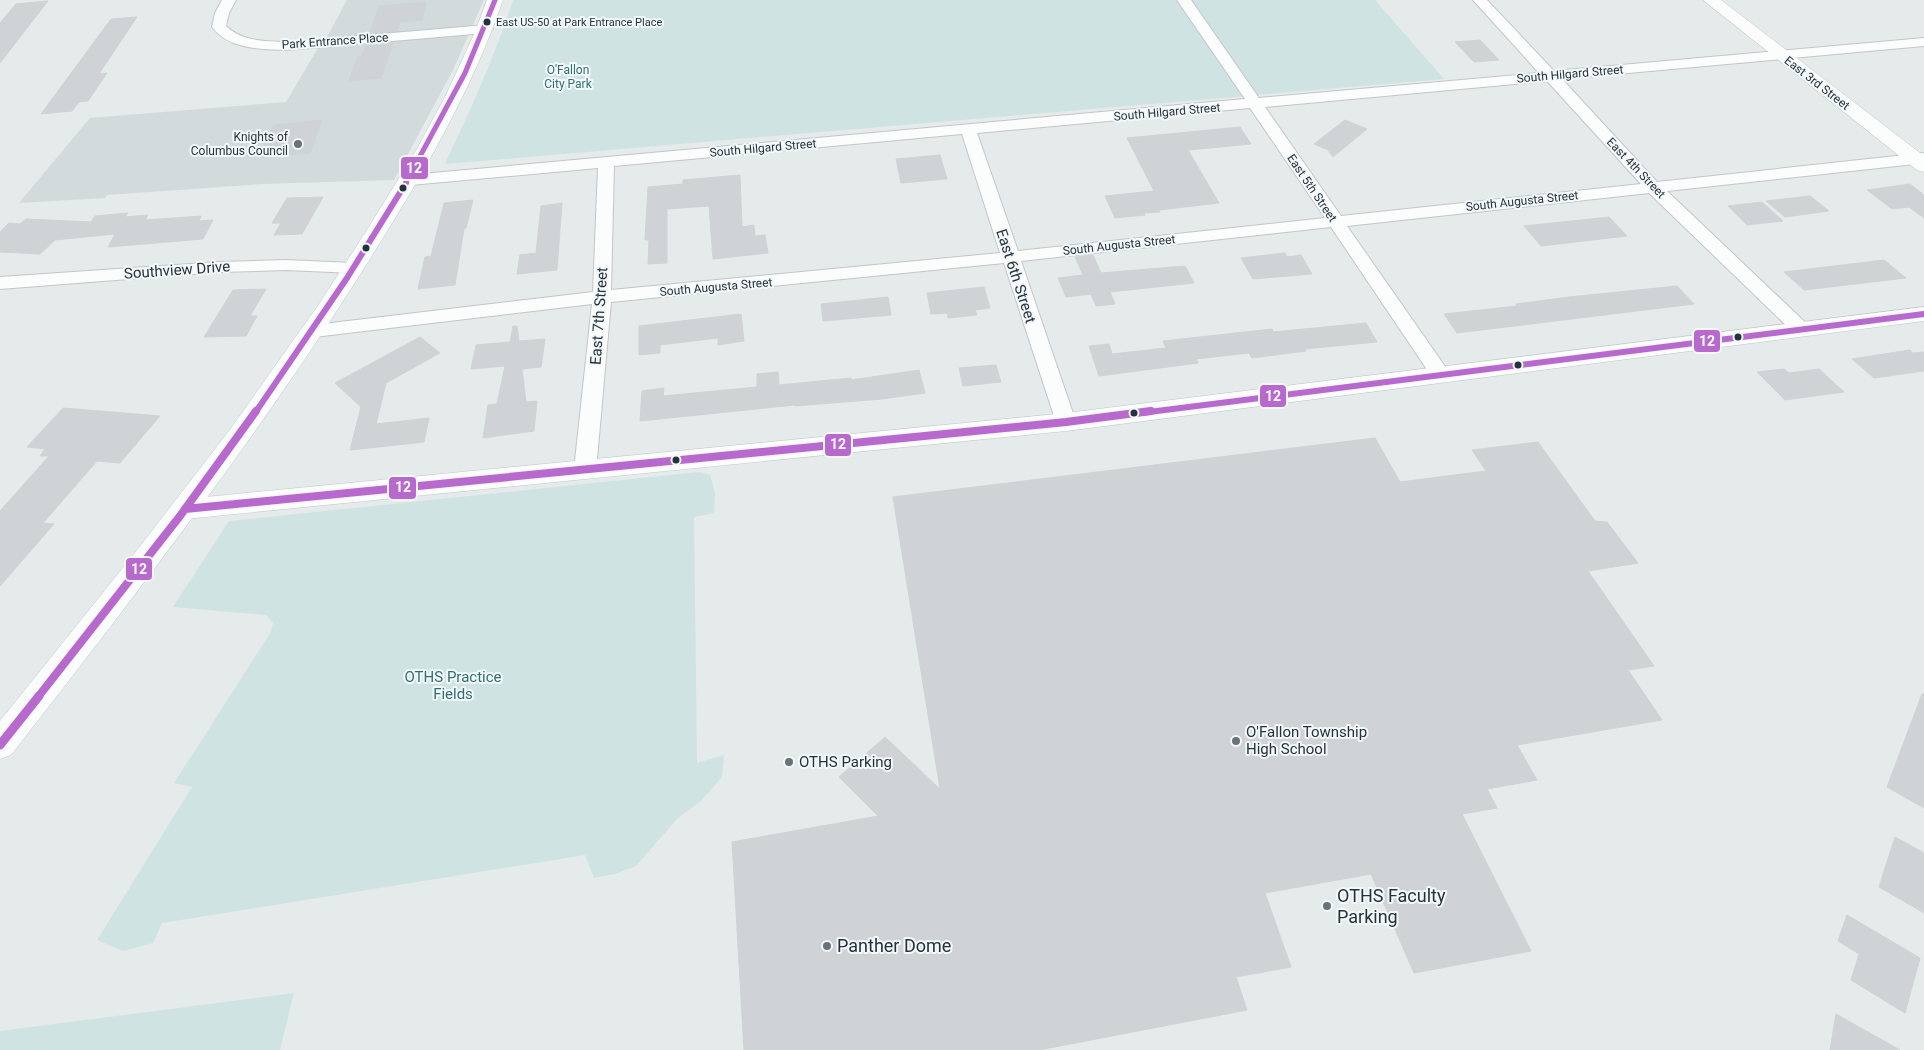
<svg xmlns="http://www.w3.org/2000/svg" width="1924" height="1050" font-family="Roboto,sans-serif">
  <style>
    .built { fill: #d3dadc }
    .green { fill: #cfe3e3 }
    .building { fill: #d0d3d5; stroke: #ced3d4 }
    .lines { fill: none; stroke-linecap: round; stroke-linejoin: round }
    .minor-casing { stroke: #c2c6c8; stroke-width: 2 }
    .tertiary-casing { stroke: #c2c6c8; stroke-width: 1 }
    .secondary-casing { stroke: #c3c8ca; stroke-width: 1 }
    .minor { fill: #fbfcfc; fill-rule: evenodd }
    .tertiary { fill: #fbfcfc; fill-rule: evenodd }
    .secondary { fill: #fbfcfc; fill-rule: evenodd }
    .bus-1-far3-casing { stroke: #f4f8f9; stroke-width: 8 }
    .bus-1-far2-casing { stroke: #f4f8f9; stroke-width: 9 }
    .bus-1-far1-casing { stroke: #f4f8f9; stroke-width: 11 }
    .bus-1-casing { stroke: #f4f8f9; stroke-width: 13 }
    .bus-1-far3 { stroke: #b869cd; stroke-width: 5 }
    .bus-1-far2 { stroke: #b869cd; stroke-width: 6 }
    .bus-1-far1 { stroke: #b869cd; stroke-width: 8 }
    .bus-1 { stroke: #b869cd; stroke-width: 9 }
    .bus-dot { fill: #23333e; stroke: #f4f8f9; stroke-width: 2 }
    .poi-dot { fill: #67737b; stroke: #f4f8f9; stroke-width: 2 }
    .labels { text-anchor: middle; stroke-width: 4; stroke-linejoin: round; paint-order: stroke }
    .far-bus-label { font-size: 11px; fill: #23333e; stroke: #f4f8f9; text-anchor: start }
    .far-street-label { font-size: 12px; fill: #23333e; stroke: #f4f8f9 }
    .far-park-label { font-size: 12px; fill: #2d7175; stroke: #f4f8f9 }
    .far-poi-label { font-size: 12px; fill: #23333e; stroke: #f4f8f9; text-anchor: end }
    .street-label { font-size: 15px; fill: #23333e; stroke: #f4f8f9 }
    .park-label { font-size: 15px; fill: #2d7175; stroke: #f4f8f9 }
    .poi-label { font-size: 15px; fill: #23333e; stroke: #f4f8f9; text-anchor: start }
    .near-poi-label { font-size: 18px; fill: #23333e; stroke: #f4f8f9; text-anchor: start }
    .line-badge { stroke: #f4f8f9; stroke-width: 2 }
    .badge-label { font-size: 14px; text-anchor: middle; font-weight: bold; fill: #fff }
  </style>
  <rect width="100%" height="100%" fill="#e5eaeb"/>
  <!-- built -->
  <path class="built" d="M347,0H484L453,70L394,180L262,184L107,195L105,198L19,203L90,118L286,102L318,48L327,37Z"/>
  <!-- green -->
  <path class="green" d="M513,0H1375L1444,79L445,164C470,110 495,57 513,0Z
    M699,472L710,475L715,493L714,513L694,517L697,763L724,755L722,777L701,801L677,819L636,866L614,874L594,878L585,855L162,923L153,943L123,951L97,940L192,787L174,783L271,632L273,623L266,615L173,607L229,521Z
    M294,993L280,1050H0V1031Z"/>
  <!-- building -->
  <path class="building" d="M48,1L0,63V23L16,4Z
    M426,2L422,20L400,22L397,31L370,33L379,6Z
    M137,17L99,74L107,73L88,101L79,102L72,111L41,114L111,19Z
    M1480,40L1499,60L1474,62L1455,42Z
    M393,43L381,78L349,81L358,56H362L366,45Z
    M322,120L310,153L260,157L274,125Z
    M1345,120L1367,129L1333,157L1328,150L1314,144Z
    M1240,127L1251,144L1188,150L1219,203L1159,210L1160,212L1144,213L1145,215L1115,218L1105,196L1154,191L1127,138Z
    M940,155L947,179L901,183L896,159Z
    M740,175L742,227L754,225L755,236L765,235L768,253L713,259L709,206L667,209V263L648,264L649,240H645L648,187L683,184V180Z
    M1910,184L1924,195V218L1909,207L1892,209L1867,190Z
    M1810,196L1829,211L1785,217L1766,201Z
    M323,197L302,234L274,235L281,223H272L287,198Z
    M473,200L466,228L464,229L455,285L418,289L425,257L431,256L444,203Z
    M1762,202L1783,221L1747,225L1728,206Z
    M562,203L557,270L517,274L520,255L536,253L541,206Z
    M128,213L125,217L148,215L145,220L201,216L199,221L213,220L203,239L108,247L115,234L55,240L40,254L0,252V232L9,223L20,224L26,219L91,222L95,216Z
    M1609,217L1627,236L1541,246L1524,226Z
    M1285,253L1287,257L1301,255L1312,274L1253,279L1241,258Z
    M1093,255L1101,273L1185,266L1194,283L1110,292L1115,304L1096,306L1091,294L1066,297L1058,278L1083,275L1075,257Z
    M1884,260L1906,278L1804,290L1784,272Z
    M1677,286L1694,304L1457,333L1444,314L1517,306L1516,304L1569,297Z
    M984,287L990,308L975,310L977,315L948,318L947,313L931,314L927,293Z
    M266,289L250,316H257L246,336L204,337L233,290Z
    M888,297L891,315L823,321L821,304Z
    M741,314L744,341L718,345V338L660,345V353L639,355V326Z
    M1366,323L1377,342L1305,349L1306,351L1252,358L1249,353L1196,359L1198,363L1099,376L1089,346L1109,344L1112,354L1166,348L1163,341L1272,329L1273,332Z
    M513,326H517L519,341L545,339L541,367L522,369L526,402L537,401L534,431L483,438L488,405L497,404L505,366L471,369L476,345L510,342Z
    M420,337L440,353L386,383L376,424L429,418L424,442L350,450L361,407L335,383Z
    M1910,350L1913,353L1924,352V371L1874,378L1852,359Z
    M996,365L1001,382L963,386L959,368Z
    M1784,369L1789,373L1819,369L1844,392L1785,400L1757,372Z
    M919,370L925,393L882,399L795,406V405L640,421L642,391L664,388L663,396L757,387V374L778,372L779,385L851,378V380Z
    M63,408L160,416L120,463L97,461L43,523L54,524L0,586V511L49,456H40L45,449L27,447Z
    M1375,438L1400,482L1486,471L1472,450L1538,442L1595,521L1607,522L1638,563L1588,571L1654,666L1628,670L1662,720L1517,745L1537,780L1487,789L1497,808L1462,814L1531,951L1414,973L1371,874L1265,893L1291,967L1236,977L1247,1010L1039,1050H744L732,842L878,816L839,777L885,737L940,789L893,497Z
    M1922,694H1924V808L1887,787Z
    M1895,837L1924,853V913L1879,887Z
    M1847,915L1920,958L1905,1013L1851,980L1859,954L1838,941Z
    M1836,1014L1900,1050H1830Z"/>
  <g class="lines">
    <!-- minor casing -->
    <g class="minor-casing">
      <path id="minor" d="M222,0H236L229,13L226,26C243,42 265,41 287,42L486,25L493,29L486,33L287,50C262,49 229,50 212,27L215,13Z
        M1177,0H1191L1259,98L1539,73L1473,0H1487L1554,71L1924,38V46L1562,79L1657,182L1924,153V163L1667,191L1808,325L1811,329L1808,333L1801,335L1794,333L1649,193L1347,226L1451,375L1448,380L1441,382L1434,380L1331,227L1021,261L1076,422L1073,427L1066,429L1059,427L1056,422L1004,263L611,302L596,470L593,476L585,478L577,476L574,470L592,304L314,337L307,335L304,331L307,327L314,325L593,292L598,168L410,185L404,183L402,180L404,177L410,175L1245,99ZM1547,81L1641,184L1341,216L1265,107ZM1250,108L1325,218L1018,251L977,133ZM962,134L1000,253L611,290L614,166Z
        M286,260L354,263L360,264L363,268L360,272L354,273L286,270L219,272L0,289V277L219,262Z"/>
    </g>
    <!-- tertiary casing -->
    <g class="tertiary-casing">
      <path id="tertiary" d="M1703,0H1721L1924,156V172L1917,170Z
        M1924,307V321L1066,431L185,519L175,516L171,509L175,502L185,499L1066,413Z"/>
    </g>
    <!-- secondary casing -->
    <g class="secondary-casing">
      <path id="secondary" d="M487,0H503C468,101 413,191 356,281C251,446 131,601 11,755L0,759V721L134,554L229,431L319,304L358,244L413,156L446,95L475,32Z"/>
    </g>
    <!-- minor -->
    <use href="#minor" class="minor"/>
    <!-- tertiary -->
    <use href="#tertiary" class="tertiary"/>
    <!-- secondary -->
    <use href="#secondary" class="secondary"/>
    <!-- bus-1-far3 casing -->
    <g class="bus-1-far3-casing">
      <path id="bus-1-far3" d="M405,184L465,73L495,0"/>
    </g>
    <!-- bus-1-far2 casing -->
    <g class="bus-1-far2-casing">
      <path id="bus-1-far2" d="M255,413L347,278L406,183
        M1141,413L1924,314"/>
    </g>
    <!-- bus-1-far1 casing -->
    <g class="bus-1-far1-casing">
      <path id="bus-1-far1" d="M185,509L1066,422L1151,411
        M38,697L180,516L256,411"/>
    </g>
    <!-- bus-1 casing -->
    <g class="bus-1-casing">
      <path id="bus-1" d="M0,745L39,696"/>
    </g>
    <!-- bus-1-far3 -->
    <use href="#bus-1-far3" class="bus-1-far3"/>
    <!-- bus-1-far2 -->
    <use href="#bus-1-far2" class="bus-1-far2"/>
    <!-- bus-1-far1 -->
    <use href="#bus-1-far1" class="bus-1-far1"/>
    <!-- bus-1 -->
    <use href="#bus-1" class="bus-1"/>
  </g>
  <!-- markers -->
  <g class="bus-dot">
    <circle cx="487" cy="22" r="4.5"/>
    <circle cx="403" cy="188" r="4.5"/>
    <circle cx="366" cy="248" r="4.5"/>
    <circle cx="1738" cy="337" r="4.5"/>
    <circle cx="1518" cy="365" r="4.5"/>
    <circle cx="1134" cy="413" r="4.5"/>
    <circle cx="676" cy="460" r="4.5"/>
  </g>
  <g class="poi-dot">
    <circle cx="298" cy="144" r="5"/>
    <circle cx="1236" cy="741" r="5"/>
    <circle cx="789" cy="762" r="5"/>
    <circle cx="1327" cy="906" r="5"/>
    <circle cx="827" cy="946" r="5"/>
  </g>
  <g class="labels">
    <!-- far-bus labels -->
    <g class="far-bus-label">
      <text x="496" y="26">East US-50 at Park Entrance Place</text>
    </g>
    <!-- far-street labels -->
    <g class="far-street-label">
      <text transform="translate(335 41) rotate(-4)" y="4">Park Entrance Place</text>
      <text transform="translate(1570 74) rotate(-5)" y="4">South Hilgard Street</text>
      <text transform="translate(1817 83) rotate(38)" y="4">East 3rd Street</text>
      <text transform="translate(1167 112) rotate(-5)" y="4">South Hilgard Street</text>
      <text transform="translate(763 148) rotate(-5)" y="4">South Hilgard Street</text>
      <text transform="translate(1636 168) rotate(46)" y="4">East 4th Street</text>
      <text transform="translate(1312 188) rotate(56)" y="4">East 5th Street</text>
      <text transform="translate(1522 201) rotate(-6)" y="4">South Augusta Street</text>
      <text transform="translate(1119 245) rotate(-6)" y="4">South Augusta Street</text>
      <text transform="translate(716 287) rotate(-5)" y="4">South Augusta Street</text>
    </g>
    <!-- far-park labels -->
    <g class="far-park-label">
      <text x="568" y="74">O'Fallon<tspan x="568" dy="14">City Park</tspan></text>
    </g>
    <!-- far-poi labels -->
    <g class="far-poi-label">
      <text x="288" y="141">Knights of<tspan x="288" dy="14">Columbus Council</tspan></text>
    </g>
    <!-- street labels -->
    <g class="street-label">
      <text transform="translate(177 270) rotate(-4)" y="5">Southview Drive</text>
      <text transform="translate(1016 276) rotate(72)" y="5">East 6th Street</text>
      <text transform="translate(599 316) rotate(-86)" y="5">East 7th Street</text>
    </g>
    <!-- park labels -->
    <g class="park-label">
      <text x="453" y="682">OTHS Practice<tspan x="453" dy="17">Fields</tspan></text>
    </g>
    <!-- poi labels -->
    <g class="poi-label">
      <text x="1246" y="737">O'Fallon Township<tspan x="1246" dy="17">High School</tspan></text>
      <text x="799" y="767">OTHS Parking</text>
    </g>
    <!-- near-poi labels -->
    <g class="near-poi-label">
      <text x="1337" y="902">OTHS Faculty<tspan x="1337" dy="21">Parking</tspan></text>
      <text x="837" y="952">Panther Dome</text>
    </g>
  </g>
  <g class="line-badge">
    <rect x="400" y="156" width="29" height="24" rx="5" fill="#b869cd"/>
    <rect x="1693" y="329" width="28" height="24" rx="5" fill="#b869cd"/>
    <rect x="1259" y="384" width="28" height="24" rx="5" fill="#b869cd"/>
    <rect x="824" y="433" width="28" height="24" rx="5" fill="#b869cd"/>
    <rect x="388" y="476" width="29" height="24" rx="5" fill="#b869cd"/>
    <rect x="125" y="557" width="28" height="24" rx="5" fill="#b869cd"/>
  </g>
  <g class="badge-label">
    <text x="414" y="173">12</text>
    <text x="1707" y="346">12</text>
    <text x="1273" y="401">12</text>
    <text x="838" y="449">12</text>
    <text x="403" y="492">12</text>
    <text x="139" y="574">12</text>
  </g>
</svg>
